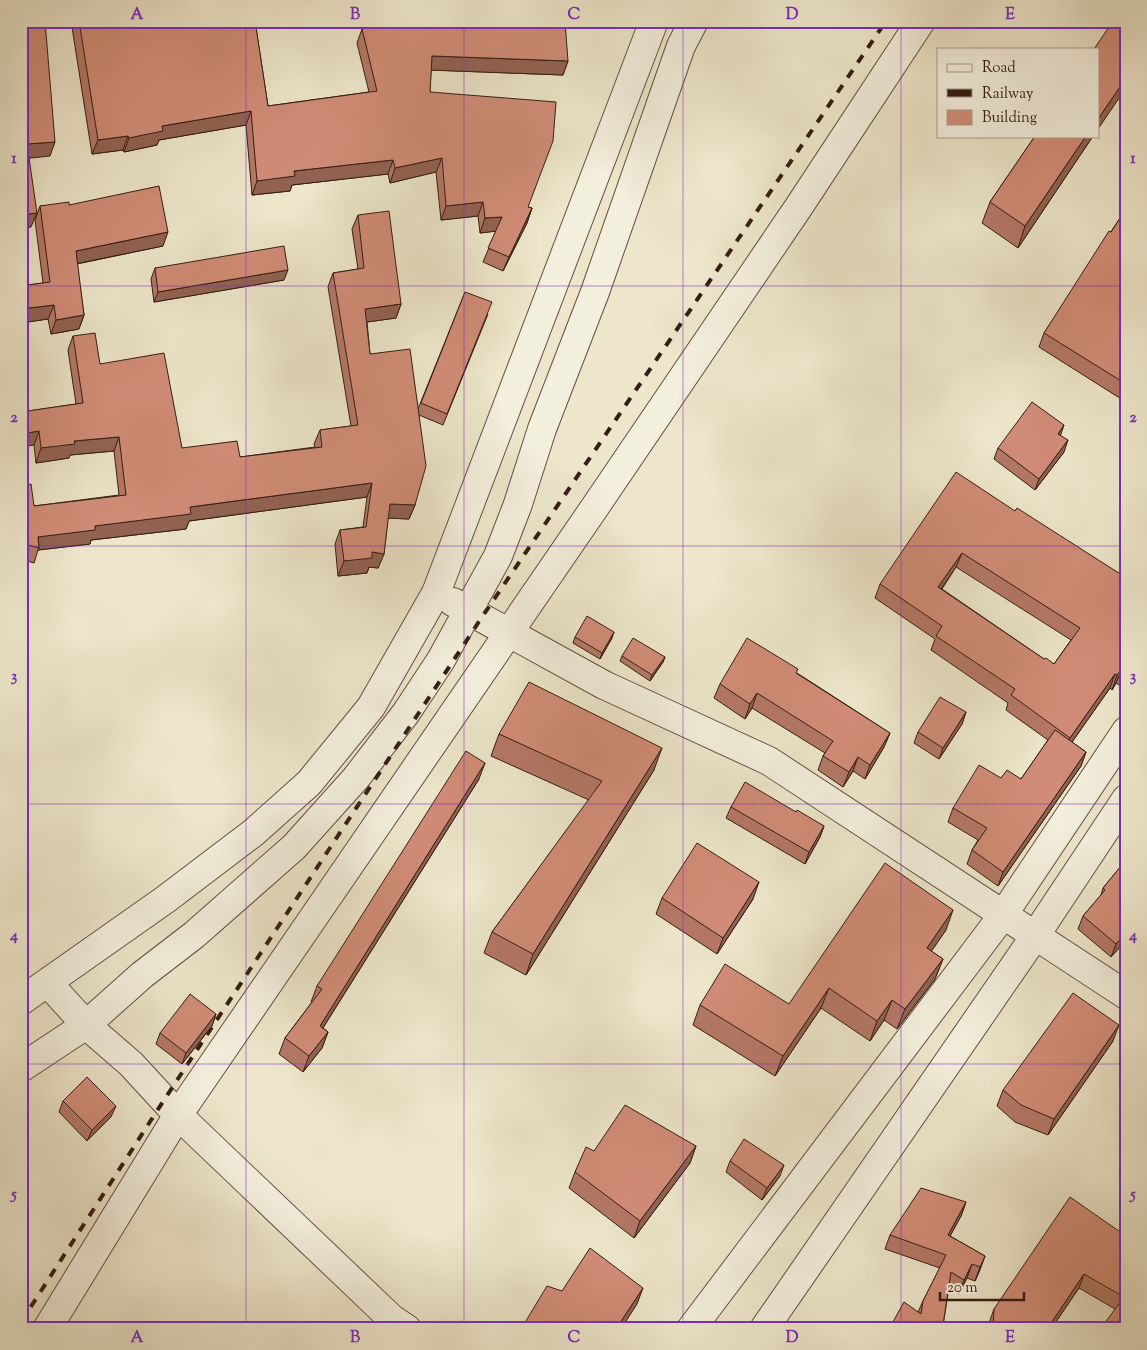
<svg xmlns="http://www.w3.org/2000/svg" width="1147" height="1350" font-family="'Sorts Mill Goudy',serif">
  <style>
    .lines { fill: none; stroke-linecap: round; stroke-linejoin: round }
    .minor-casing { stroke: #624f41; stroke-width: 30 }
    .minor { stroke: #f3efdd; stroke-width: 28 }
    .rail { stroke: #341d13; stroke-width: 4; stroke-dasharray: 9 9; stroke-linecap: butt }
    .wall { fill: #b47866; stroke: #341d13; fill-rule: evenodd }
    .shaded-wall { fill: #926253; stroke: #341d13 }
    .building { fill: #d18c77; stroke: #341d13; fill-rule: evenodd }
    .grid { fill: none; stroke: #7b2cbf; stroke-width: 1; stroke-opacity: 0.55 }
    .neatline { fill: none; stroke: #7b2cbf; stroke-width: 2 }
    .grid-label { font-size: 16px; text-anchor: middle; font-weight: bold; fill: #7b2cbf }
  </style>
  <rect width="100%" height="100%" fill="#ede6cb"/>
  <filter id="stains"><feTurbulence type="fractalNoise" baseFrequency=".004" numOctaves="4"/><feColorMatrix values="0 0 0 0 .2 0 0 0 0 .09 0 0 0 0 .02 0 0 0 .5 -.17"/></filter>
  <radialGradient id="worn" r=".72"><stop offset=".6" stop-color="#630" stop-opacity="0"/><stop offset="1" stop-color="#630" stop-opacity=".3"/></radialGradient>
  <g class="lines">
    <!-- minor casing -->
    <g class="minor-casing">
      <path id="minor" d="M453,602L604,685L769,761L1126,995
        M48,983L86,1025L131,1064L178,1115L392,1319L407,1329
        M21,1001L166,899L253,833L309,783L371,707L436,593L654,21
        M21,1068L86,1025L142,975L194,935L294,847L356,778L406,713L441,660L498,556L518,504L542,429L595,292L681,46L694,21
        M47,1329L178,1115L595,507L798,208L921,21
        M691,1329L1003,915L1126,731
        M764,1329L1035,936L1126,799"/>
    </g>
    <!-- minor -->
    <use href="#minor" class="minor"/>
    <!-- rail -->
    <path class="rail" d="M21,1322L164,1100L482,617L886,21"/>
  </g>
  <!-- wall -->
  <path class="wall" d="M71,21H255L268,106L369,92L357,43L362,29L568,61L563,75L431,70L430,92L528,207L532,208L527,223L503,271L483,262L496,231L480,233L478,216L441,220L436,172L390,183L388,174L292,185L290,191L252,195L246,125L159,140L157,145L124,152L123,150L92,154Z
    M1035,136H1093L1018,248L982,223L990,202Z
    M69,205L163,246L77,264L84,315L79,329L51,334L48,319L21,323V286L43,283L35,220L40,206Z
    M1126,209V402L1039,347L1044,333Z
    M358,215L401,304L396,318L367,322L370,354L418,409L465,292L488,314L443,425L419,415L415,505L409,519L388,518L384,554L378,568L369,567L367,573L338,576L335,544L340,530L363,527L367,497L189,521L186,529L91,540L90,544L38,550L34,563L21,559V486L34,506L119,495L114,451L70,455L69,458L36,463L34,445L21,412L76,404L68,350L73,336L182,448L240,457L315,447L314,444L320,430L351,426L328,287L333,273L358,269L352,229Z
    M155,268L284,280L154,302L151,279Z
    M998,448L1064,452L1035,490L994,459Z
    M1015,511L1125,577L1126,576V690L1116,683L1112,690L1110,688L1072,742L1086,752L1081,766L998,886L967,864L972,850L978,840L948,822L953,808L1001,778L1021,779L1048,740L1006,710L1008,703L931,650L935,639L875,598L880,584ZM956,567L1071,640L1054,664L1044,659L942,589Z
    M1126,542V556L1122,553Z
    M575,637L612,638L600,659L573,643Z
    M622,656L665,657L663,662L650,681L620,661Z
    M797,673L890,733L884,747L865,779L853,771L843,787L818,770L823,756L825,753L752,708L745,719L714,698L720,684Z
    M966,712L962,724L939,759L914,743L918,732Z
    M499,734L654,770L526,975L484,953L492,932L589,800L491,756Z
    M479,779L323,1028L328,1032L322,1048L303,1072L279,1054L285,1038L312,1002H311L317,986Z
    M731,807L796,812L824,826L820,837L805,864L726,818Z
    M1126,860V940L1111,957L1078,929L1083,916L1101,895L1103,888Z
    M662,898L753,899L717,954L656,914Z
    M946,930L931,951L943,959L935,979L897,1029L884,1020L870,1041L821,1008L775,1076L693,1025L700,1005L789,1004Z
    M216,1014L212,1026L182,1064L156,1044L160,1033Z
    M1113,1041L1048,1135L1015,1122L997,1106L1003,1090Z
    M63,1101L111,1117L87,1141L59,1112Z
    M696,1146L690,1163L634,1238L569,1188L575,1172L594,1151Z
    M730,1161L780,1176L762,1200L726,1172Z
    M966,1202L961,1216L950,1236L985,1256L975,1281L967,1278L959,1294L949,1287L943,1325L941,1329H889L918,1312L923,1301L940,1268L885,1249L890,1235Z
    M1126,1236V1329L1115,1309L1079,1288L1051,1329H988L989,1323L994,1309Z"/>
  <!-- shaded-wall -->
  <path class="shaded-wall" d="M432,56L568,61L563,75L427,70Z
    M1126,78V88L1098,129V119Z
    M251,111L246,125L159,140L157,145L124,152L129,138L162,126Z
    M128,136L123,150L92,154L98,140Z
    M1086,136H1093L1018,248L1025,226Z
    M55,142L50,156L22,159L27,144Z
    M442,158L436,172L390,183L395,168Z
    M393,160L388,174L292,185L290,191L252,195L257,181L294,171Z
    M483,202L478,216L441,220L446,206Z
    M532,208L527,223L503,271L509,257Z
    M37,213L31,227L21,229V215Z
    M502,217L497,231L480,233L485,218Z
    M168,232L163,246L70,265L76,251Z
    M288,270L284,280L154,302L158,292Z
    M401,304L396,318L360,323L365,309Z
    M54,305L48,319L21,323V309Z
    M84,315L79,329L51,334L56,320Z
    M1064,425L1060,437L1058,434Z
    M39,431L34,445L21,447V434Z
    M119,437L114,451L70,455L69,458L36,463L41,448L74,441Z
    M1068,440L1064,452L1035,490L1039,479Z
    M372,483L367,497L189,521L186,529L91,540L90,544L38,550L39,548L38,537L95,526L190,507Z
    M390,504L415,505L409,519L385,518Z
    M372,552L384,554L378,568L369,567L367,573L338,576L344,561Z
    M962,553L956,567L933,601L938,587Z
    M614,632L612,638L600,659L602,653Z
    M665,657L663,662L650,681L652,675Z
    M1122,669L1116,683L1112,690L1117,675Z
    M1115,674L1110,688L1065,752L1070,738Z
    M757,693L752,708L745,719L750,704Z
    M966,712L962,724L939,759L943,748Z
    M890,733L884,747L865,779L870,765Z
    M662,748L654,770L526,975L533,954Z
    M1086,752L1081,766L998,886L1003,872Z
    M858,757L853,771L843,787L849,772Z
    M485,763L479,779L314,1042L320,1026Z
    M824,826L820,837L805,864L809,852Z
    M759,882L753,899L717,954L723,938Z
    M953,910L946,930L920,968L927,948Z
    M1126,933V940L1111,957L1116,944Z
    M943,959L935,979L897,1029L905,1009Z
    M829,988L821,1008L775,1076L783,1056Z
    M892,1000L884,1020L870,1041L877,1021Z
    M216,1014L212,1026L182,1064L186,1053Z
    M1119,1025L1113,1041L1048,1135L1054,1119Z
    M328,1032L322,1048L303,1072L309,1056Z
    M116,1106L111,1117L87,1141L92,1130Z
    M696,1146L690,1163L634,1238L640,1221Z
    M784,1165L780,1176L762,1200L767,1188Z
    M966,1202L961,1216L943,1249L948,1235Z
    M985,1256L980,1270L975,1281L980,1267Z
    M972,1264L967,1278L959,1294L964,1280Z
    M1084,1274L1079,1288L1051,1329H1047Z
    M643,1288L637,1304L621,1329H616Z"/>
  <!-- building -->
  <path class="building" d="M21,21H45L55,142L27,144L37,213L21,215Z
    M79,21H255L268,106L377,91L362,29L395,21H565L568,61L432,56L430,92L556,102L553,141L528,207L532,208L509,257L488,248L502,217L485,218L483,202L446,206L442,158L395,168L393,160L294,171L295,176L257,181L251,111L162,126L163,131L129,138L128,136L98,140Z
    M1113,21H1126V78L1098,119V49H1094Z
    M1035,136H1086L1025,226L990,202Z
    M159,186L168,232L76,251L84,315L56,320L54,305L21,309V286L50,282L40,206L69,202V205Z
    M1126,209V384L1044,333L1109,231L1111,232Z
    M389,211L401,304L365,309L370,354L410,349L426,466L415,505L390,504L384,554L372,552V558L344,561L340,530L366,527L372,483L190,507L191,514L95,526V530L38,537L39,548L21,543V486L31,484L34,506L126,495L119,437L74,441L75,444L41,448L39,431L21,434V412L83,403L73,336L95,333L100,364L164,353L182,448L237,441L240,457L322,447L320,430L358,425L333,273L364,268L358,215Z
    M284,246L288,270L158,292L155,268Z
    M465,292L492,302L447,414L421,403Z
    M1032,402L1064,425L1058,434L1068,440L1039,479L998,448Z
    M956,472L1015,511L1017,508L1125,577L1126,576V671L1122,669L1117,675L1115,674L1070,738L1011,695L1015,689L936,636L942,626L880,584ZM962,553L1080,628L1054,664L1046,658L1044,659L938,587Z
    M587,616L614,632L602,653L575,637Z
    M633,638L665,657L652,675L622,656Z
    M747,638L798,669L796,673L890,733L870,765L858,757L849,772L823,756L833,741L757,693L750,704L720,684Z
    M529,682L662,748L533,954L492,932L602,781L499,734Z
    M940,697L966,712L943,748L918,732Z
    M1055,730L1086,752L1003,872L972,850L987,828L953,808L979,765L1001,778L1007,770L1021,779Z
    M466,751L485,763L320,1026L328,1032L309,1056L285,1038L322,989L317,986Z
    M745,782L796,812L797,810L824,826L809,852L731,807Z
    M697,843L759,882L723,938L662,898Z
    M1126,860V933L1116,944L1083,916L1105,890L1103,888Z
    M885,863L953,910L927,948L943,959L905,1009L892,1000L877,1021L829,988L783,1056L700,1005L725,964L789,1004Z
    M1073,993L1119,1025L1054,1119L1021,1105L1003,1090Z
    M190,994L216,1014L186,1053L160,1033Z
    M87,1077L116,1106L92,1130L63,1101Z
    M625,1105L696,1146L640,1221L575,1172L586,1147L594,1151Z
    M744,1139L784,1165L767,1188L730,1161Z
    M921,1188L966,1202L948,1235L985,1256L980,1267L972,1264L964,1280L951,1272L943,1325L941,1329H889L904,1302L921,1314L923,1301L946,1255L890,1235Z
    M1070,1197L1126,1236V1329L1101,1328L1124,1297L1084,1274L1047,1329H993L994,1309Z
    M590,1248L643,1288L616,1329H521L547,1286L562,1291Z"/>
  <!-- grid -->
  <path class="grid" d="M246,21V1329M464,21V1329M683,21V1329M901,21V1329M21,286H1126M21,546H1126M21,804H1126M21,1064H1126"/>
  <!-- margin -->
  <rect width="1147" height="1350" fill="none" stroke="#ede6cb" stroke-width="55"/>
  <!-- legend -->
  <rect x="937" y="48" width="162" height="90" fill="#f3efdd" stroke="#a79b8c"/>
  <rect x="947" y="64" width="25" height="8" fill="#f3efdd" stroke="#a79b8c"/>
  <text x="982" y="72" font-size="15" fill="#341d13">Road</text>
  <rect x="947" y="89" width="25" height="8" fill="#341d13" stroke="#a79b8c"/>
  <text x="982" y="98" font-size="15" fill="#341d13">Railway</text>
  <rect x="947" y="110" width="25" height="15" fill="#d18c77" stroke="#a79b8c"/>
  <text x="982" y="122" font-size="15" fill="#341d13">Building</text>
  <!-- scale -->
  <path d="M940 1292v8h84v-8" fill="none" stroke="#341d13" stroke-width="2.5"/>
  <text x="947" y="1292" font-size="15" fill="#341d13" stroke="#f3efdd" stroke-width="4" paint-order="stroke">20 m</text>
  <rect x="28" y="28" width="1092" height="1294" class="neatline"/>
  <g class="grid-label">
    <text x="137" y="19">A</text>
    <text x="355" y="19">B</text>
    <text x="574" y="19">C</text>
    <text x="792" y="19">D</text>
    <text x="1010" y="19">E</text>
    <text x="14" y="163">1</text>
    <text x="1133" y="163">1</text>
    <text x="14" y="422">2</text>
    <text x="1133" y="422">2</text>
    <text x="14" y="681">3</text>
    <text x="1133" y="681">3</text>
    <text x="14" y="940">4</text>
    <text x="1133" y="940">4</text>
    <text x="14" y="1199">5</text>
    <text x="1133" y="1199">5</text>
    <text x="137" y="1342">A</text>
    <text x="355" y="1342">B</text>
    <text x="574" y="1342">C</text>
    <text x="792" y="1342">D</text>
    <text x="1010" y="1342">E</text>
  </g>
  <rect width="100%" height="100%" filter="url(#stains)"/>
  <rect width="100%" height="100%" fill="url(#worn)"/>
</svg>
